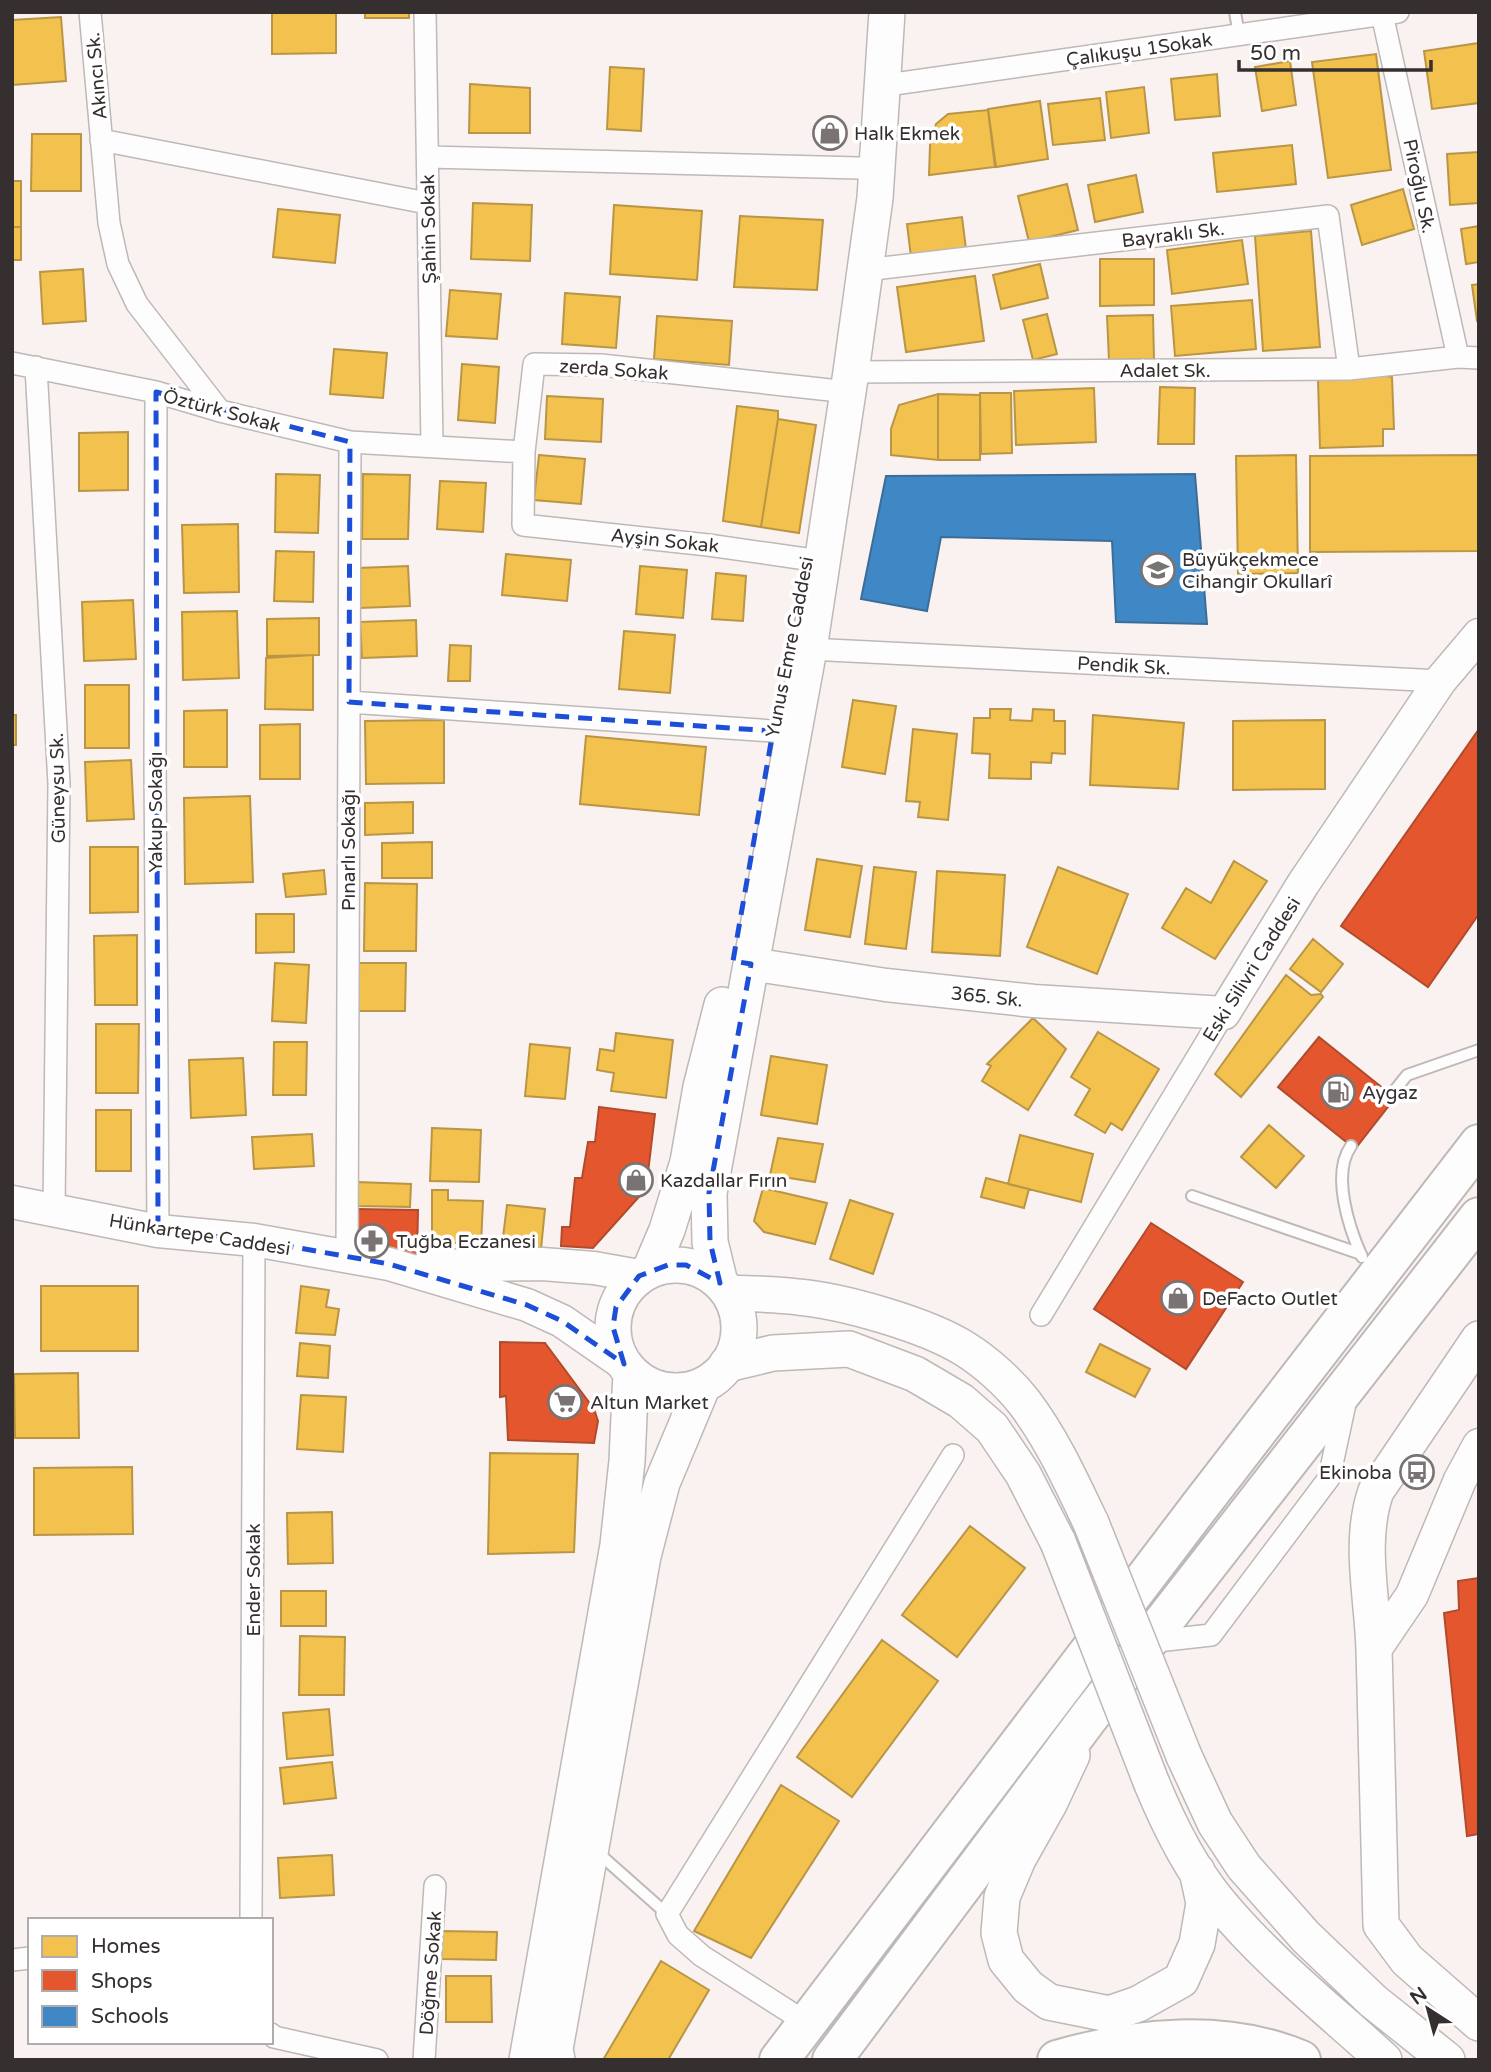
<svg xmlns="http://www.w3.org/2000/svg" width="1491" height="2072" font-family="'Varela Round',sans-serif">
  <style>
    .homes { fill: #f2c14e; stroke: #b99545; stroke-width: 2 }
    .shops { fill: #e4572e; stroke: #b04b2e; stroke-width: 2 }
    .schools { fill: #3f88c5; stroke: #3c6d98; stroke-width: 2 }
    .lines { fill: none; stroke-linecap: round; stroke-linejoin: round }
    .lane-casing { stroke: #beb8b7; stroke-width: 14 }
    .street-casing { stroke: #beb8b7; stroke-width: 24 }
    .secondary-casing { stroke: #beb8b7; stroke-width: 35 }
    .primary-casing { stroke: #beb8b7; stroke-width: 38 }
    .highway-casing { stroke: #beb8b7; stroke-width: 42 }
    .lane { stroke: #fefdfd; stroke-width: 10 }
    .street { stroke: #fefdfd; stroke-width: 21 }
    .secondary { stroke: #fefdfd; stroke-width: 32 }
    .primary { stroke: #fefdfd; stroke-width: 35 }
    .highway { stroke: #fefdfd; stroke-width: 38 }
    .primary-bridge-casing { stroke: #beb8b7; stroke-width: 38; stroke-linecap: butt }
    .primary-bridge { stroke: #fefdfd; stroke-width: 35 }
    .marked { fill: none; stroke: #1d4ed8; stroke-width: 5; stroke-dasharray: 14 9; stroke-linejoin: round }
    .labels { text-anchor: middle; stroke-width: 7; stroke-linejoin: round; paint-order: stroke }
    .street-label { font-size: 19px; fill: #352f2f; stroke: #fff }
    .poi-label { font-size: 19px; fill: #352f2f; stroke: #fff; text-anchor: start }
  </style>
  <rect width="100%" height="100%" fill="#faf2f0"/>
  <!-- homes -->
  <path class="homes" d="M272,12H336V53L272,54Z
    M365,12H409V18H365Z
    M61,17L66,81L12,85V20Z
    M1479,43V103L1432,109L1424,51Z
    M1376,54L1391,170L1328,178L1312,62Z
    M1290,61L1296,105L1262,111L1255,67Z
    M610,67L644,69L641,131L607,129Z
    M1217,74L1220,116L1175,120L1171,79Z
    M470,84L530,88V133H469Z
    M1144,87L1149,133L1111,138L1106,92Z
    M1100,98L1105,140L1053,145L1048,104Z
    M1040,101L1048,159L996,167L988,109Z
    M988,110L995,167L929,175L930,145L936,124L948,114Z
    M32,134H81V191H31Z
    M1292,145L1296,184L1217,192L1213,153Z
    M1479,152V203L1450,205L1447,154Z
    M1136,175L1143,212L1095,222L1088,185Z
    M12,181H21V227H12Z
    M1067,184L1078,230L1029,242L1018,196Z
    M1403,189L1414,229L1362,245L1351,205Z
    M473,203L532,205L530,261L471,259Z
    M614,205L702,211L697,280L610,274Z
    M278,209L340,215L335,263L273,257Z
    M740,216L823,220L817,290L734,287Z
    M962,217L966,249L911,257L907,224Z
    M1479,226V262L1466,264L1461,229Z
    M12,227H21V260H12Z
    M1311,231L1320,347L1263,351L1255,236Z
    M1242,240L1248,284L1172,294L1167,250Z
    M1100,259H1154V305L1100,306Z
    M1040,264L1048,298L1001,309L993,275Z
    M83,269L86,321L43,324L40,272Z
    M975,276L984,341L906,352L897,287Z
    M1479,284V321H1477L1472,285Z
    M450,290L501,294L497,339L446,336Z
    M565,293L620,297L616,348L562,344Z
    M1252,300L1256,349L1175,356L1171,306Z
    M1047,314L1057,354L1033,360L1023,320Z
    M1153,315L1154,359L1109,360L1107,316Z
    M657,316L732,321L729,365L654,359Z
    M334,349L387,353L383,398L330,394Z
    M462,364L499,367L495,423L458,420Z
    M1349,369L1392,377L1394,429H1383V446L1320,448L1318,380Z
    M1160,387L1195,388L1194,444H1158Z
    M1094,388L1096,442L1016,445L1014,391Z
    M980,393H1011L1012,453L981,454Z
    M938,394V460L891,455V429L899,405Z
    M938,394L980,395V460H938Z
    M547,396L603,399L601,442L545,439Z
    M737,406L778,411V419L761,527L723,521Z
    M778,419L816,425L799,533L761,527Z
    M128,432V490L79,491V433Z
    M539,455L585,459L581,504L534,500Z
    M1296,455L1298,573L1238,574L1236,456Z
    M1479,455V551L1310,552V456Z
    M276,474L320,475L318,533L275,532Z
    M363,474L410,475L408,539H362Z
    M440,481L486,483L483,532L437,529Z
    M238,524L239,592L184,593L182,525Z
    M276,551L314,552L313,602L274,601Z
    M506,554L571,560L567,601L502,595Z
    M408,566L410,606L360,608L358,568Z
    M640,566L687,570L683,618L636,614Z
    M716,573L746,576L743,621L712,619Z
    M133,600L136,659L84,661L82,602Z
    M237,611L239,678L183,680L182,612Z
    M319,618V655L267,656V619Z
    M416,620L417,656L362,658L360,622Z
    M624,631L675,635L670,693L619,689Z
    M450,645L471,646L470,681H448Z
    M313,655V710L265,709L266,658Z
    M85,685H129V748H85Z
    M853,700L896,706L885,774L842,767Z
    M990,709H1011L1010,720L1032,721L1033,709L1054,710V721H1065V754L1052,753L1051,763L1031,762V779L989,778L990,754L972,753L974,718H990Z
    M227,710V767H184V711Z
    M12,715H16V745H12Z
    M1093,715L1184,723L1178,789L1090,785Z
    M444,720V783L366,784L365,721Z
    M1325,720V789L1233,790V721Z
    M300,724V779H260V725Z
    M913,729L957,734L948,820L918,817L920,802L906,801Z
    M586,736L706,747L699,815L580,804Z
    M131,760L134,819L87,821L85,762Z
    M250,796L253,882L185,884L184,798Z
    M413,802V833L365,835V803Z
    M432,842V878H382V843Z
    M90,847H138V912L90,913Z
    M817,859L862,866L850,937L805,930Z
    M1234,861L1267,881L1215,959L1162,928L1186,888L1211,903Z
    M874,867L916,872L906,949L865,944Z
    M1058,867L1128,894L1097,974L1027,947Z
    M324,870L326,894L286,897L283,874Z
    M937,871L1005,875L1000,956L932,952Z
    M365,883L417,884L416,951H364Z
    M256,914H294V952L256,953Z
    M137,935V1005H95L94,936Z
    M1313,939L1343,964L1321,992L1290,969Z
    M275,963L309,965L306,1023L272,1021Z
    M359,963H406L405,1011H358Z
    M1286,975L1311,995L1321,994L1323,997L1241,1097L1215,1074Z
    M1033,1018L1066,1049L1028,1110L982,1081L991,1066L987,1064Z
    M96,1024H139L138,1093H96Z
    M1098,1032L1159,1069L1122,1130L1111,1123L1105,1133L1075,1115L1090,1089L1071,1077Z
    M616,1033L673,1040L666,1098L611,1091L614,1073L597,1070L600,1049L614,1051Z
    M274,1042H307L306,1095H273Z
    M530,1044L570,1048L565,1099L525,1096Z
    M771,1056L827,1065L817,1124L761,1115Z
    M243,1058L246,1115L191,1118L189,1060Z
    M96,1110H131V1171H96Z
    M1269,1125L1304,1156L1276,1188L1241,1157Z
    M432,1128L481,1130L479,1182L430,1181Z
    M312,1134L314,1166L254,1169L252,1137Z
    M1020,1135L1093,1154L1081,1202L1008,1184Z
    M778,1138L823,1144L815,1182L770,1175Z
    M986,1178L1029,1189L1024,1208L981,1197Z
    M357,1182L411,1184L410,1207L356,1206Z
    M763,1188L827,1203L815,1244L764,1232L754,1221Z
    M432,1190H448V1200L483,1201L481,1244L432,1242Z
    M850,1200L893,1214L873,1274L830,1259Z
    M507,1205L545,1209L541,1249L502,1245Z
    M41,1286H138V1351H41Z
    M301,1286L329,1290L326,1307L339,1309L335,1335L296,1333Z
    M300,1343L330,1346L328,1378L297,1376Z
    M1100,1344L1150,1369L1135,1397L1086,1372Z
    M78,1373L79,1438H15L14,1374Z
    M301,1395L346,1397L343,1452L297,1449Z
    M490,1453L578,1454L574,1552L488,1554Z
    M132,1467L133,1534L34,1535V1468Z
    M332,1512L333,1563L288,1564L287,1513Z
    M970,1526L1025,1568L957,1657L902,1615Z
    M281,1591H326V1626H281Z
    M300,1636L345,1637L344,1695H299Z
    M882,1640L938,1681L852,1797L797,1757Z
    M329,1709L333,1755L287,1759L283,1713Z
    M332,1762L336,1798L284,1804L280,1768Z
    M781,1785L839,1821L751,1958L694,1931Z
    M332,1855L334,1895L280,1898L278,1858Z
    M442,1931L497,1932L496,1960L441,1959Z
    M661,1961L709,1990L668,2060H603Z
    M446,1976H491L492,2022H446Z"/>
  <!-- shops -->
  <path class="shops" d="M1479,729V914L1428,987L1341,926Z
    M1319,1037L1395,1098L1355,1149L1278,1087Z
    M599,1107L655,1114L646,1189L593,1248L561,1246L562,1227H570L575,1178H582L588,1142H595Z
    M355,1209L418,1210L417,1258L367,1257V1235H354Z
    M1151,1223L1243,1282L1186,1369L1094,1309Z
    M500,1342L545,1343L594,1409L598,1421L594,1443L508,1440L506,1396L500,1397Z
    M1479,1578V1834L1467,1836L1444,1613L1459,1610L1458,1581Z"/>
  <!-- schools -->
  <path class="schools" d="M1195,474L1207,624L1116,622L1112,541L941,537L927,611L861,599L886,476Z"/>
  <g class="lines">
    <!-- lane casing -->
    <g class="lane-casing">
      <path id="lane" d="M1235,12L1239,35
        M1391,1095L1407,1075L1479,1050
        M1351,1146C1331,1174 1349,1228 1362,1257
        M1192,1196L1361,1254
        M596,1851L667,1914"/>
    </g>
    <!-- street casing -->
    <g class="street-casing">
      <path id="street" d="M90,12L109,223L118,264L137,304L220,411
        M425,12L432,446
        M1382,14L1458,357
        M880,86L1398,12
        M101,140L427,203
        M428,157L859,168
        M865,270L1328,216L1349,369
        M12,363L156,392L220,411L350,442L524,452L534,364L601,365L830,390
        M36,367L59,784L54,1208
        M851,372L1349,369L1458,357L1479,358
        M156,392L155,760L158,1231
        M524,452L523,525L708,545L806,559
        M809,649L1440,681
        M349,702L773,731
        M347,1257L350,442
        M1041,1315L1224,1013
        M1148,1642L1211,1635L1329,1478L1346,1399
        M251,1920L254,1240
        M12,1960L30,1958
        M807,2023L702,1956L678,1935L667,1914L953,1455
        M271,2034L274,2037L377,2060
        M424,2060L435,1886"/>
    </g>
    <!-- secondary casing -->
    <g class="secondary-casing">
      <path id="secondary" d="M751,964L886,985L1034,1001L1224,1013L1303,884L1440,681L1479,635
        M12,1202L158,1231L254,1240L389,1264L527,1305L562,1321L624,1364
        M428,1266L542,1264L594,1268L639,1276
        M1374,1651L1412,1595L1460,1480L1479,1445"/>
    </g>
    <!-- primary casing -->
    <g class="primary-casing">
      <path id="primary" d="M613 1328a63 63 0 1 1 126 0a63 63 0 1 1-126 0Z
        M650,1270L667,1230L688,1162L701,1087L722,1005
        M720,1283L710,1242L709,1193L809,649L851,372L875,198L887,12
        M729,1293C752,1294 775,1294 798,1297C843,1301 927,1325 965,1349C986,1362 1009,1383 1024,1402C1052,1439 1071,1481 1091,1523
        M1479,1339L1376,1491C1358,1542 1373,1599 1374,1651C1377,1742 1378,1833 1381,1925L1407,1960L1479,2023
        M727,1364L773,1353L849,1349L915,1374L961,1401L992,1428L1023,1474L1058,1542
        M1072,1755L1049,1804L1018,1859L1002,1897L999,1933L1006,1960L1028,1987L1049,2002L1109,2014L1138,2004L1181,1980L1197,1944L1204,1903L1197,1871
        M1184,1756L1215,1823L1244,1867L1306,1937L1373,2001L1447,2060
        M1152,1784C1169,1825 1189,1866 1217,1900C1266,1960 1327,2008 1384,2060
        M527,2060L618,1545L627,1461L631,1372
        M557,2060L555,2049L643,1556L662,1483L703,1385"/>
    </g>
    <!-- highway casing -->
    <g class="highway-casing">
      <path id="highway" d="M779,2060L1199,1507L1479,1144
        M832,2060L1089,1717L1479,1217
        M1057,2060C1135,2037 1225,2028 1301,2060"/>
    </g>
    <!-- lane -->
    <use href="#lane" class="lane"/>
    <!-- street -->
    <use href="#street" class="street"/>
    <!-- secondary -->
    <use href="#secondary" class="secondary"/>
    <!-- primary -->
    <use href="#primary" class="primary"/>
    <!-- highway -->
    <use href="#highway" class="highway"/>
    <!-- primary-bridge casing -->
    <g class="primary-bridge-casing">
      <path id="primary-bridge" d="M1091,1523L1184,1756
        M1058,1542L1152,1784"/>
    </g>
    <!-- primary-bridge -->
    <use href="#primary-bridge" class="primary-bridge"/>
  </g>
  <!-- marked area -->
  <path class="marked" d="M156,392L350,442L349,702L773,731L733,961L751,964L709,1193L710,1242L720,1283L686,1265H668L639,1276L616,1307L613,1327L624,1364L562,1321L527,1305L389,1264L254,1240L158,1231Z"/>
  <!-- icons -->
  <defs>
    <g id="shop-ring" transform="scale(1.75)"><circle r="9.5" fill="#fff" stroke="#7a7373" stroke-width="1.5"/><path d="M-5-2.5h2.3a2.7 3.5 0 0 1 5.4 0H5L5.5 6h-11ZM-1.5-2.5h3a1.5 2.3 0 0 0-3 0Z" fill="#7a7373"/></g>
    <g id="school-ring" transform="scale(1.75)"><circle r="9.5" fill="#fff" stroke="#7a7373" stroke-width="1.5"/><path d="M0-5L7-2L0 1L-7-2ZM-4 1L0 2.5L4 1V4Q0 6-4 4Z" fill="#7a7373"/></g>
    <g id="fuel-ring" transform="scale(1.75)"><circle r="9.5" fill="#fff" stroke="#7a7373" stroke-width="1.5"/><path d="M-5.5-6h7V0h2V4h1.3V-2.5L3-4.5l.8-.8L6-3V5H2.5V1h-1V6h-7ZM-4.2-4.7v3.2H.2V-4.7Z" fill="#7a7373"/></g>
    <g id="pharmacy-ring" transform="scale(1.75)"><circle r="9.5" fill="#fff" stroke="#7a7373" stroke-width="1.5"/><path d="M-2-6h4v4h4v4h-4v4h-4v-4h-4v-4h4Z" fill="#7a7373"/></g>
    <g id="supermarket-ring" transform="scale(1.75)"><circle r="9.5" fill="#fff" stroke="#7a7373" stroke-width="1.5"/><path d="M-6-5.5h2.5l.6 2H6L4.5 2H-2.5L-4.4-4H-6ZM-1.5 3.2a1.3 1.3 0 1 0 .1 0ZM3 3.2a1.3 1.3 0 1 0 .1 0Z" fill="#7a7373"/></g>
    <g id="bus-ring" transform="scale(1.75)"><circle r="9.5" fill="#fff" stroke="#7a7373" stroke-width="1.5"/><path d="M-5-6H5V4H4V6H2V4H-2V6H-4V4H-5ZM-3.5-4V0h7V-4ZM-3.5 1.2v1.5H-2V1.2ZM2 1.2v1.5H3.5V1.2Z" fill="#7a7373"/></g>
  </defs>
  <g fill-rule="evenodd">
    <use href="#shop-ring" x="830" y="133"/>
    <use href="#school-ring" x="1158" y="570"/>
    <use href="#fuel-ring" x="1338" y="1092"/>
    <use href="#shop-ring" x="636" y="1180"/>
    <use href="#pharmacy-ring" x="372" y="1241"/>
    <use href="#shop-ring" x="1178" y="1298"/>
    <use href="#supermarket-ring" x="565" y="1402"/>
    <use href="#bus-ring" x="1417" y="1472"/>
  </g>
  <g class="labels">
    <!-- street labels -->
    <g class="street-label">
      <text transform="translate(1139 49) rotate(-8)" y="7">Çalıkuşu 1Sokak</text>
      <text transform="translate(96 76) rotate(-95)" y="7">Akıncı Sk.</text>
      <text transform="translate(1420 186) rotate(78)" y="7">Piroğlu Sk.</text>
      <text transform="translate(428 229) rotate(-91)" y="7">Şahin Sokak</text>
      <text transform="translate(1173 234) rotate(-7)" y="7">Bayraklı Sk.</text>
      <text transform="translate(614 369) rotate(4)" y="7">zerda Sokak</text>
      <text x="1165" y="377">Adalet Sk.</text>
      <text transform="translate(222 410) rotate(15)" y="7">Öztürk Sokak</text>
      <text transform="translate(665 540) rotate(6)" y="7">Ayşin Sokak</text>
      <text transform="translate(789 647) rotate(-79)" y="7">Yunus Emre Caddesi</text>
      <text transform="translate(1124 665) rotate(3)" y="7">Pendik Sk.</text>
      <text transform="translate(57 788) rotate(-91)" y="7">Güneysu Sk.</text>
      <text transform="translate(155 812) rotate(-90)" y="7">Yakup Sokağı</text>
      <text transform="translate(348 850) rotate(-90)" y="7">Pınarlı Sokağı</text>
      <text transform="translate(1251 969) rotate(-58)" y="7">Eski Silivri Caddesi</text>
      <text transform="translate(987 996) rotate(6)" y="7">365. Sk.</text>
      <text transform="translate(200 1234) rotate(9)" y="7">Hünkartepe Caddesi</text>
      <text transform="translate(253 1580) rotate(-90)" y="7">Ender Sokak</text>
      <text transform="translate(430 1973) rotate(-86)" y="7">Döğme Sokak</text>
    </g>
    <!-- poi labels -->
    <g class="poi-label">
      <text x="854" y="140">Halk Ekmek</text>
      <text x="1182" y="566">Büyükçekmece<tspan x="1182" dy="22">Cihangir Okullarî</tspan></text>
      <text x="1362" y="1099">Aygaz</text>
      <text x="660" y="1187">Kazdallar Fırın</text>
      <text x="396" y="1248">Tuğba Eczanesi</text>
      <text x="1202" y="1305">DeFacto Outlet</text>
      <text x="590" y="1409">Altun Market</text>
      <text x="1392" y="1479" text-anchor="end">Ekinoba</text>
    </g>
  </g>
  <!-- border -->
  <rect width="1491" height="2072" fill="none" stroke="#352f2f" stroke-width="28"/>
  <!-- legend -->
  <rect x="28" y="1918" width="245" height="126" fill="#ffffff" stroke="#aeacac" stroke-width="2"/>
  <rect x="42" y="1936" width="35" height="21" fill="#f2c14e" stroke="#aeacac" stroke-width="2"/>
  <text x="91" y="1953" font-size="21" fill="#352f2f">Homes</text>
  <rect x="42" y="1970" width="35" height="21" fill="#e4572e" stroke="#aeacac" stroke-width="2"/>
  <text x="91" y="1988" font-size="21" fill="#352f2f">Shops</text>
  <rect x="42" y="2006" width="35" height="21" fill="#3f88c5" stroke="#aeacac" stroke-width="2"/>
  <text x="91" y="2023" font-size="21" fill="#352f2f">Schools</text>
  <!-- north arrow -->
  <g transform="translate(1428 2009) rotate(324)" stroke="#ffffff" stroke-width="5" paint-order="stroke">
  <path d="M0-5L12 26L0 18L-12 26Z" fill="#352f2f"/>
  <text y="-10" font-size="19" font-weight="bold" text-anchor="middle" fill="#352f2f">N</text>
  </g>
  <!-- scale -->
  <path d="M1239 60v10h192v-10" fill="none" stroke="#352f2f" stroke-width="3.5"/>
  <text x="1250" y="60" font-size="21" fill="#352f2f" stroke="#ffffff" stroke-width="5" paint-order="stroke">50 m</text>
</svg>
